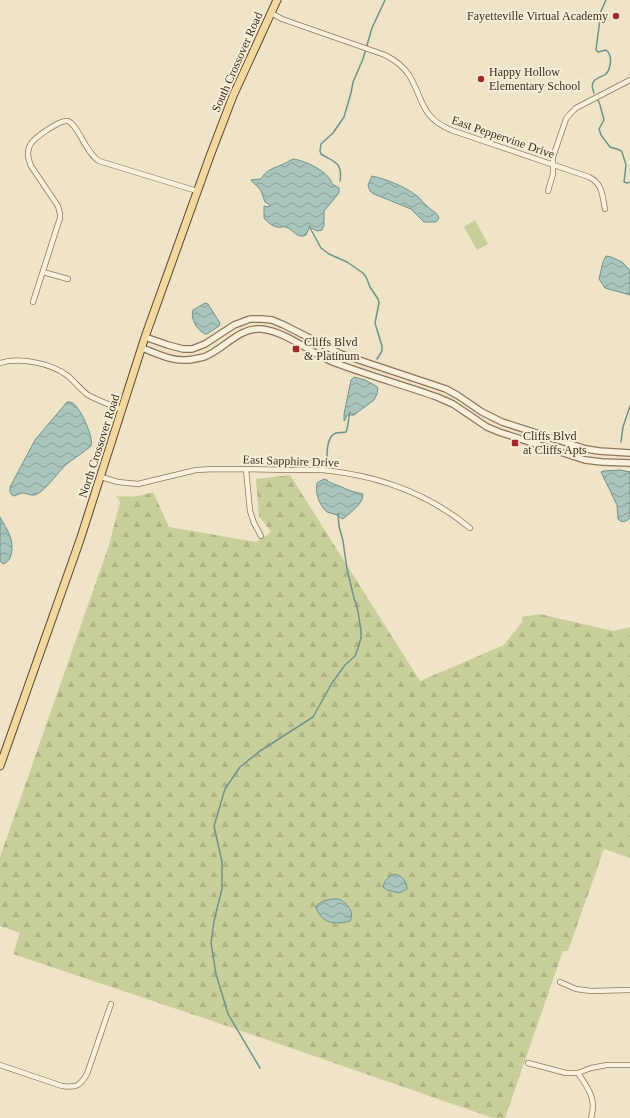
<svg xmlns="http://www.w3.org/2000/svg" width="630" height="1118" font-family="'Times New Roman',serif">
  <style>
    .forest { fill: url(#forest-firs) }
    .pitch { fill: #c9cf9b }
    .water { fill: url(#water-waves); stroke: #6f938a }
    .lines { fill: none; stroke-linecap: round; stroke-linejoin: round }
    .stream { stroke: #6f938a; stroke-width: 1.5 }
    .minor-casing { stroke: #8d765c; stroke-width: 6 }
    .tertiary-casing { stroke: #8d765c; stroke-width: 8 }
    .primary-casing { stroke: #5b4430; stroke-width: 9 }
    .minor { stroke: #faf1dc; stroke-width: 4.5 }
    .tertiary { stroke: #faf1dc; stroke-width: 5.5 }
    .primary { stroke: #f3d9a0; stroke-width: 7 }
    .poi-dot { fill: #9e2a2b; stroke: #f7eed8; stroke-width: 1.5 }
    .labels { text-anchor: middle; stroke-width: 4; stroke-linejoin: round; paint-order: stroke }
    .poi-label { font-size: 12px; fill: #3d2e20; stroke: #f7eed8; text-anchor: start }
    .street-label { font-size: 12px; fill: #3d2e20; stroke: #f7eed8 }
  </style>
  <defs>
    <pattern id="forest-firs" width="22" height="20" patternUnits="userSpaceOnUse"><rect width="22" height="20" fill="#c9cf9b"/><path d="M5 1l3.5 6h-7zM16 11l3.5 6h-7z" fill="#aeb285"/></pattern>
    <pattern id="water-waves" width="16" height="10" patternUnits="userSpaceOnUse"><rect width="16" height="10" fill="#a9c4bc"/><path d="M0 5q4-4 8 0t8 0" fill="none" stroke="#8ba098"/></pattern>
  </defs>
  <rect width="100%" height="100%" fill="#f0e4c8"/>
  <!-- forest -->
  <path class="forest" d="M290,475L420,681L504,645L522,622V617L540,614L613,631L630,627V858L604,849L568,951H563L505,1118H493L233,1028L13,954L20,933L0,926V857L109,545L120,502L116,496C129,498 141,496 153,492L169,527L256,542L271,532L259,516L256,479Z"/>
  <!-- pitch -->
  <path class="pitch" d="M475,220L488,244L477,250L464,227Z"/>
  <!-- water -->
  <path class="water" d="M293,159C304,160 330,172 332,184L339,188V193L324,211V225L322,230L317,231L310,227L309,228L306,235C297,239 295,231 286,227C283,226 281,228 277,227C272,226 267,222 264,218V206L269,207L270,205L265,202C263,197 262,191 258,187C256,184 253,184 251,180L261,179C266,170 272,169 281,165C286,163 289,161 293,159Z
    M372,176C386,179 406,187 417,196C421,199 424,204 428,207C432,211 437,212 439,218L436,222H424L411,209L374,194L370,191L368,185Z
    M606,256L611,257L622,262L628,268L630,272V295L605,288L599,279L603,262Z
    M205,303L208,304L220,323L219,326L207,334H205C197,330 190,319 193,310Z
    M354,377L365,380L376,386L378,388L377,394L374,400L354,415H347L345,420L344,421V414L351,380Z
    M67,402C71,402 71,402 74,404C81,410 94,437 91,446C84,452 76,457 68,463C59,470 46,491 35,495C30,496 27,493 23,493C20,493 17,495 14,496L12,495L10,492V487L35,440Z
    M620,470L630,472V518C626,522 622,523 618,519L617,505L601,472L604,471Z
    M324,479L327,480L329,482L351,491L363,494C364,503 351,512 344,518L342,519L337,515L327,512C319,505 315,493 317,483Z
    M0,517C7,530 15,540 11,555C10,559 8,562 3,564L0,561Z
    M395,874C403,876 407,882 407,889L399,893L387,890L383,887C384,880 389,876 395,874Z
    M332,899C335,899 337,899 339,899C347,903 355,912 350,921C334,925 323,924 316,908V906L323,901Z"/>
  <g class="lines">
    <!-- stream -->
    <path class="stream" d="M594,93C593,90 591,86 593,83C594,78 602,77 606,74C611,68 613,55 606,50L598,52L596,50L601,11L606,0
      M598,100L600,105L604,120L599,129L601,135L610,147L620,150L622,152L626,165L624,182L627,183L630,182
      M340,181C343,162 334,162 321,154L320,151L321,144L333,133L344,117L351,93L353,82L363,59L372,28L385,0
      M309,226L321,248L329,254L347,262L363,273L366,277L370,287L378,299L379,303L375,323L382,346V351L377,359
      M621,442L623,427L630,406
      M327,459C327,451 327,436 336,433C339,432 343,433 346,432C349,425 348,418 350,412
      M260,1068L228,1014L216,974L211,943L214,921L222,889V862L214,826L225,789L240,767L260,751L313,717L332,683L345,665L355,656L358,648L361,638V631L358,611L354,598L347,569L343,541L339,526L338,514"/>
    <!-- minor casing -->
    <g class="minor-casing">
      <path id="minor" d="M271,13L282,19L385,55C395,60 403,66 409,75C424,99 419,116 451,130L589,177C603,184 602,195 605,209
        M548,191L553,174V157L566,119L570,114L576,108L630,80
        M43,272L68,279
        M33,302L60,218V214L58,206L31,166C22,145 34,139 50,128C56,125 61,120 68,121C79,126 85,152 99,161L197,191
        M0,363C20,357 51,363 68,376C75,382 81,390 88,395C99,401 111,405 122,410
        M246,469L250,511L254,523L261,536
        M101,477L118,482L138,484L196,470L215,469C241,469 266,469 291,470C305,470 318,469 331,471C382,477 430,495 470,528
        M560,982L576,989L591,991L630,990
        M528,1063L566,1073H578L591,1068L607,1065H630
        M0,1065L62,1086C76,1088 80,1086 87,1074L111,1004
        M578,1073C588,1088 597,1099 591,1118"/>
    </g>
    <!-- tertiary casing -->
    <g class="tertiary-casing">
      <path id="tertiary" d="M145,337L168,345L183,349H192L205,344L234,325L250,319H262L272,320L284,325L341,354L446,389L457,395L482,412L502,422L586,449L599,451L630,453
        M142,348C156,353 171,361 186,360C192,360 198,358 204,357C223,350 239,327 261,329C285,331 311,353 333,362C367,375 403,385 437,397L453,404L487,427L499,432L585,460L602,462L630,463"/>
    </g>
    <!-- primary casing -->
    <g class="primary-casing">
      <path id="primary" d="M0,766L80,540L145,337L210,156L233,96L277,0"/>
    </g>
    <!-- minor -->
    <use href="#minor" class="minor"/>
    <!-- tertiary -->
    <use href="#tertiary" class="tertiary"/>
    <!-- primary -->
    <use href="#primary" class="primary"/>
  </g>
  <!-- markers -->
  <g class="poi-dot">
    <circle cx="616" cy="16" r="4"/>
    <circle cx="481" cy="79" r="4"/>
    <rect x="292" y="345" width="8" height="8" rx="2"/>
    <rect x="511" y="439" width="8" height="8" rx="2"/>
  </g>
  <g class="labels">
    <!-- poi labels -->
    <g class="poi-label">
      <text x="608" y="20" text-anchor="end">Fayetteville Virtual Academy</text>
      <text x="489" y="76">Happy Hollow<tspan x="489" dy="14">Elementary School</tspan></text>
      <text x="304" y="346">Cliffs Blvd<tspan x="304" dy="14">&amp; Platinum</tspan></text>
      <text x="523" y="440">Cliffs Blvd<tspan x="523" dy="14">at Cliffs Apts</tspan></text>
    </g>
    <!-- street labels -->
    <g class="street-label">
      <text transform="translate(237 62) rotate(-66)" y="4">South Crossover Road</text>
      <text transform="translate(503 137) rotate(19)" y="4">East Peppervine Drive</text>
      <text transform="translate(99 446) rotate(-72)" y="4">North Crossover Road</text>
      <text transform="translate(291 461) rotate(2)" y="4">East Sapphire Drive</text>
    </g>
  </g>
</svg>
